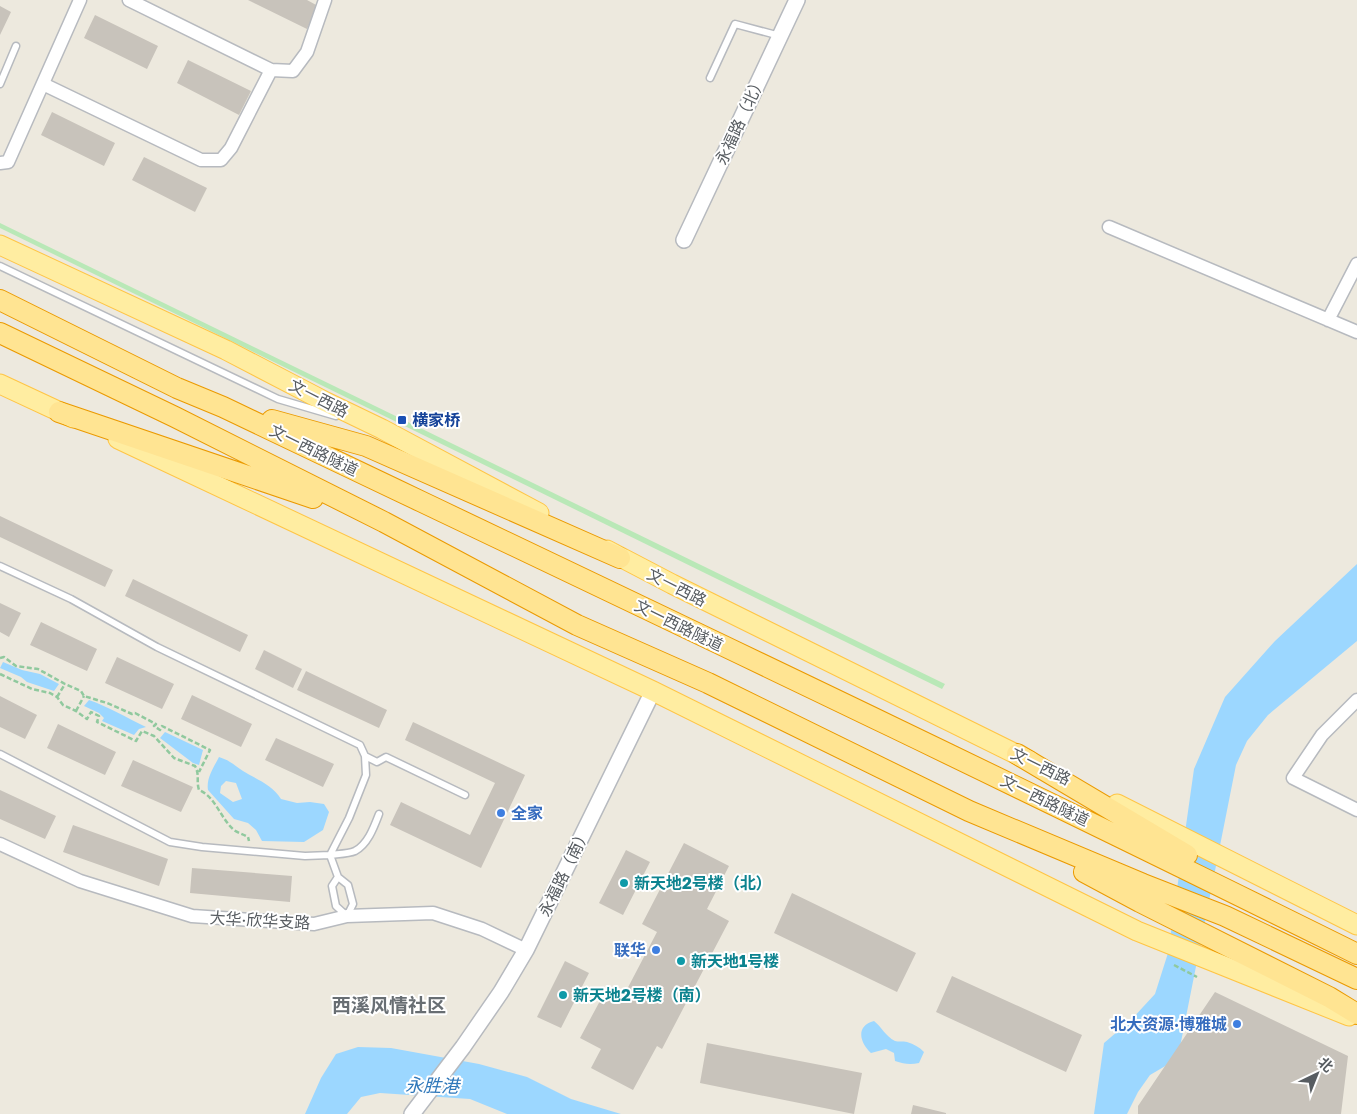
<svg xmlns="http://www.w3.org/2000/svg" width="1357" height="1114" font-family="'Golos Text','Noto Sans SC',sans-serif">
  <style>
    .green { fill: #b9e8b7 }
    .water { fill: #9cd7ff; fill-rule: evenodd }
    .building { fill: #c8c3bb }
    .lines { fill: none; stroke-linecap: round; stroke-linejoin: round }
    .service-casing { stroke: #b7babf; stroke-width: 9 }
    .minor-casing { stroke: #b7babf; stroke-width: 15 }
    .tertiary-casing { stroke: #b7babf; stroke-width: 18 }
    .primary-casing { stroke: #ffc545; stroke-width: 21 }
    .trunk-casing { stroke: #eb9a00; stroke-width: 22 }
    .path { stroke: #90c99e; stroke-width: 2.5; stroke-dasharray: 5 2.5; stroke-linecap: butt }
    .service { stroke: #fff; stroke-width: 6 }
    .minor { stroke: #fff; stroke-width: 12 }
    .tertiary { stroke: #fff; stroke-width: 15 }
    .primary { stroke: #ffeda1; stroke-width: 19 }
    .trunk { stroke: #ffe492; stroke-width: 20 }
    .transit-dot { fill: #1a4fb4; stroke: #fff; stroke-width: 2 }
    .shop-dot { fill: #3f7fe0; stroke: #fff; stroke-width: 2 }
    .culture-dot { fill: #0f9aa8; stroke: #fff; stroke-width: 2 }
    .labels { text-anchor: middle; stroke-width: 4; stroke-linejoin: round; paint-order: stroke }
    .street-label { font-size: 16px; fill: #575c61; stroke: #fff }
    .transit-label { font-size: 16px; font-weight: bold; fill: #164399; stroke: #fff; text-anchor: start }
    .shop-label { font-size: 16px; font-weight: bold; fill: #366cbe; stroke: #fff; text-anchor: end }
    .culture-label { font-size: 16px; font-weight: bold; fill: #0d838f; stroke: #fff; text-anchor: start }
    .water-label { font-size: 18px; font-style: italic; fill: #3078ba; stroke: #fff }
    .quarter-label { font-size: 19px; font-weight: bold; fill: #686e73; stroke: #fff }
  </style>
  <rect width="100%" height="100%" fill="#ede9de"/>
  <!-- green -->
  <path class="green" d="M0,223L945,684L942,689L0,228Z"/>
  <!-- water -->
  <path class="water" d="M1357,564V641L1268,715L1247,741L1236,765L1180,1047L1167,1065L1150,1075L1138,1092L1127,1114H1094L1104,1043L1131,1020L1155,994L1168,953L1194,769L1225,697L1275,641Z
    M3,662L22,670L40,674L59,684L54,691L27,682L21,677L0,668Z
    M89,700C109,707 127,718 146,727L139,729L134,735L102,721L104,718L99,713L84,706Z
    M165,732L203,750L199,765L193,763L160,738Z
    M219,757C231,761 234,765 243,771C256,779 273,785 281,799L297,803L310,802L324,804L329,812L323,830L304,842L262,841L256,830L248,823L234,819L208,790C206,778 214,767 219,757ZM226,781L236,783L242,799L233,802L220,793L221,786Z
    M874,1021C882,1027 885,1036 895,1041C898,1042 903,1041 907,1042C914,1044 919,1047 924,1052L919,1063C910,1065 904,1064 895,1061L894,1053L886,1049L871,1053C860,1043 855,1026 874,1021Z
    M358,1047L391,1048L479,1064L527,1077L571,1099L621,1114H507L470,1099L380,1093L361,1097L347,1114H305L321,1078L336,1054Z"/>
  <!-- building -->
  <path class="building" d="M248,0H307L318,6L307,29Z
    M0,6L11,12L0,35Z
    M95,15L158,46L147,69L84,38Z
    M188,60L251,91L239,115L177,83Z
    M52,112L115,143L104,166L41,135Z
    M144,157L207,188L195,212L132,180Z
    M0,516L113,570L105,587L0,537Z
    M133,579L248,635L240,652L125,596Z
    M0,603L21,613L9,637L0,632Z
    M41,622L97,649L87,671L30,645Z
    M264,650L302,669L293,688L255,669Z
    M117,657L174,684L162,709L105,683Z
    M306,671L387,710L379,728L297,690Z
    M192,695L252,724L241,747L181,719Z
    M0,696L37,715L25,739L0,727Z
    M413,722L525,775L481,868L390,825L401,802L470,835L495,783L405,740Z
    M58,724L116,752L105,775L47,748Z
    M276,738L334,764L323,787L265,760Z
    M133,760L193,787L181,812L121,786Z
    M0,790L56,816L45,839L0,819Z
    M73,825L168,859L159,886L63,852Z
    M684,843L729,866L707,909L729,921L662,1049L657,1046L633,1090L591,1068L601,1049L580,1038L608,986L624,995L657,932L642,924Z
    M626,850L650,862L623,915L599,903Z
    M192,868L292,876L290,902L190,893Z
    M792,893L916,953L897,992L774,933Z
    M565,961L589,973L561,1028L537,1017Z
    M952,976L1082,1035L1066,1072L936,1012Z
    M1215,992L1348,1056L1341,1114H1138V1106Z
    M707,1043L862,1073L854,1114L700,1083Z
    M913,1105L946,1113V1114H911Z"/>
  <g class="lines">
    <!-- service casing -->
    <g class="service-casing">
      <path id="service" d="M710,78L735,24L780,36
        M0,84L16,46
        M0,266L278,399L336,416
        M0,566L71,599L157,647L360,745L365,756L366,775L349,818L330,855C337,854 348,854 355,851C368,844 374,827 379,814
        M0,754L170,842L202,847L305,856L330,855L338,877L348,885L353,904L347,916L336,906L332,886L338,877
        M365,756L377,762L386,757L465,795"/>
    </g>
    <!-- minor casing -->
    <g class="minor-casing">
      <path id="minor" d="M129,0L271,70L293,71L307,52L325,0
        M43,84L201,160H221L231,148L271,70
        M0,163L8,162L80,0
        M1109,227L1357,332
        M1328,320L1357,264
        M1357,700L1322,735L1293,778L1357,810
        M0,844L80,881L192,916L314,924L347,916L433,913L482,929L526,950"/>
    </g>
    <!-- tertiary casing -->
    <g class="tertiary-casing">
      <path id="tertiary" d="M684,240L797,0
        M412,1114L463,1047L501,992L526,950L653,691"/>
    </g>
    <!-- primary casing -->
    <g class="primary-casing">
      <path id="primary" d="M0,245L226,350L326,402L382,429L539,513
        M0,384L73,418
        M118,439L653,691L1137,931L1349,1016
        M607,550L672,584L1030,761
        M1117,804L1357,925"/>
    </g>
    <!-- trunk casing -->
    <g class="trunk-casing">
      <path id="trunk" d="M0,300L177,388L223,407C602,588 981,767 1357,954
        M0,333L175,417L384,522L577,625L708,683L969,811L1143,884L1225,916L1357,979
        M59,412L313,498
        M272,420L366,446L620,558
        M1017,754L1187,855
        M1084,872L1140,902L1329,997L1357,1014"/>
    </g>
    <!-- path -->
    <path class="path" d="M0,658L4,657L16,666L38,669L65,684L81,691L84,696L107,703L132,714L135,713L156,724L154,726L160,730L162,726L210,750L199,772
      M0,674L32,689L50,693L57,697L63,705L76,711L87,719L91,712L99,716L97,722L136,741L142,731L154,736L174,758L195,766C200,775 196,781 199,790C216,797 220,818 234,830C238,833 243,834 248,837L249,841
      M57,697L65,684
      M76,711L84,696
      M1174,965L1197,977"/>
    <!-- service -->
    <use href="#service" class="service"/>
    <!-- minor -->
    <use href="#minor" class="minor"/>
    <!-- tertiary -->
    <use href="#tertiary" class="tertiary"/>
    <!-- primary -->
    <use href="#primary" class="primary"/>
    <!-- trunk -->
    <use href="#trunk" class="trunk"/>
  </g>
  <!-- markers -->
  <rect class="transit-dot" x="397" y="415" width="10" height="10" rx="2.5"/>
  <g class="shop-dot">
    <circle cx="501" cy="813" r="5"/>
    <circle cx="656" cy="950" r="5"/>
    <circle cx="1237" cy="1024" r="5"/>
  </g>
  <g class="culture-dot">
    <circle cx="624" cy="883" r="5"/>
    <circle cx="681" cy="961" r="5"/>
    <circle cx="563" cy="995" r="5"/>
  </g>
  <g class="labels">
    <!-- street labels -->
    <g class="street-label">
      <text transform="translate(740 120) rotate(-65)" y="6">永福路（北）</text>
      <text transform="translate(319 398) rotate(27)" y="6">文一西路</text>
      <text transform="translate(314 450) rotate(26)" y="6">文一西路隧道</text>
      <text transform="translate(677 587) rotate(27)" y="6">文一西路</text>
      <text transform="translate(679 625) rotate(26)" y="6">文一西路隧道</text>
      <text transform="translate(1041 766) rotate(26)" y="6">文一西路</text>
      <text transform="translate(1045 800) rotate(26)" y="6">文一西路隧道</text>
      <text transform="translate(564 872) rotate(-64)" y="6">永福路（南）</text>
      <text transform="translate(260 920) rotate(3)" y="6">大华·欣华支路</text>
    </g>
    <!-- transit labels -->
    <g class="transit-label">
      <text x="412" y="426">横家桥</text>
    </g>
    <!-- shop labels -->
    <g class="shop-label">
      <text x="511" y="819" text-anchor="start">全家</text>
      <text x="646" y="956">联华</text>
      <text x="1227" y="1030">北大资源·博雅城</text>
    </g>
    <!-- culture labels -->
    <g class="culture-label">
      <text x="634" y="889">新天地2号楼（北）</text>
      <text x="691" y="967">新天地1号楼</text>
      <text x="573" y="1001">新天地2号楼（南）</text>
    </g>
    <!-- water labels -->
    <g class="water-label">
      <text transform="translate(432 1086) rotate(1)" y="6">永胜港</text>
    </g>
    <!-- quarter labels -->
    <g class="quarter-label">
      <text x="389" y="1012">西溪风情社区</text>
    </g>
  </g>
  <!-- north arrow -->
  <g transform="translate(1317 1074) rotate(43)" stroke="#ffffff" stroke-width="4" paint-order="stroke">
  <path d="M0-4L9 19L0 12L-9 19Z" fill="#575c61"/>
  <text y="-8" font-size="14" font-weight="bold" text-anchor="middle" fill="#575c61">北</text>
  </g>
</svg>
